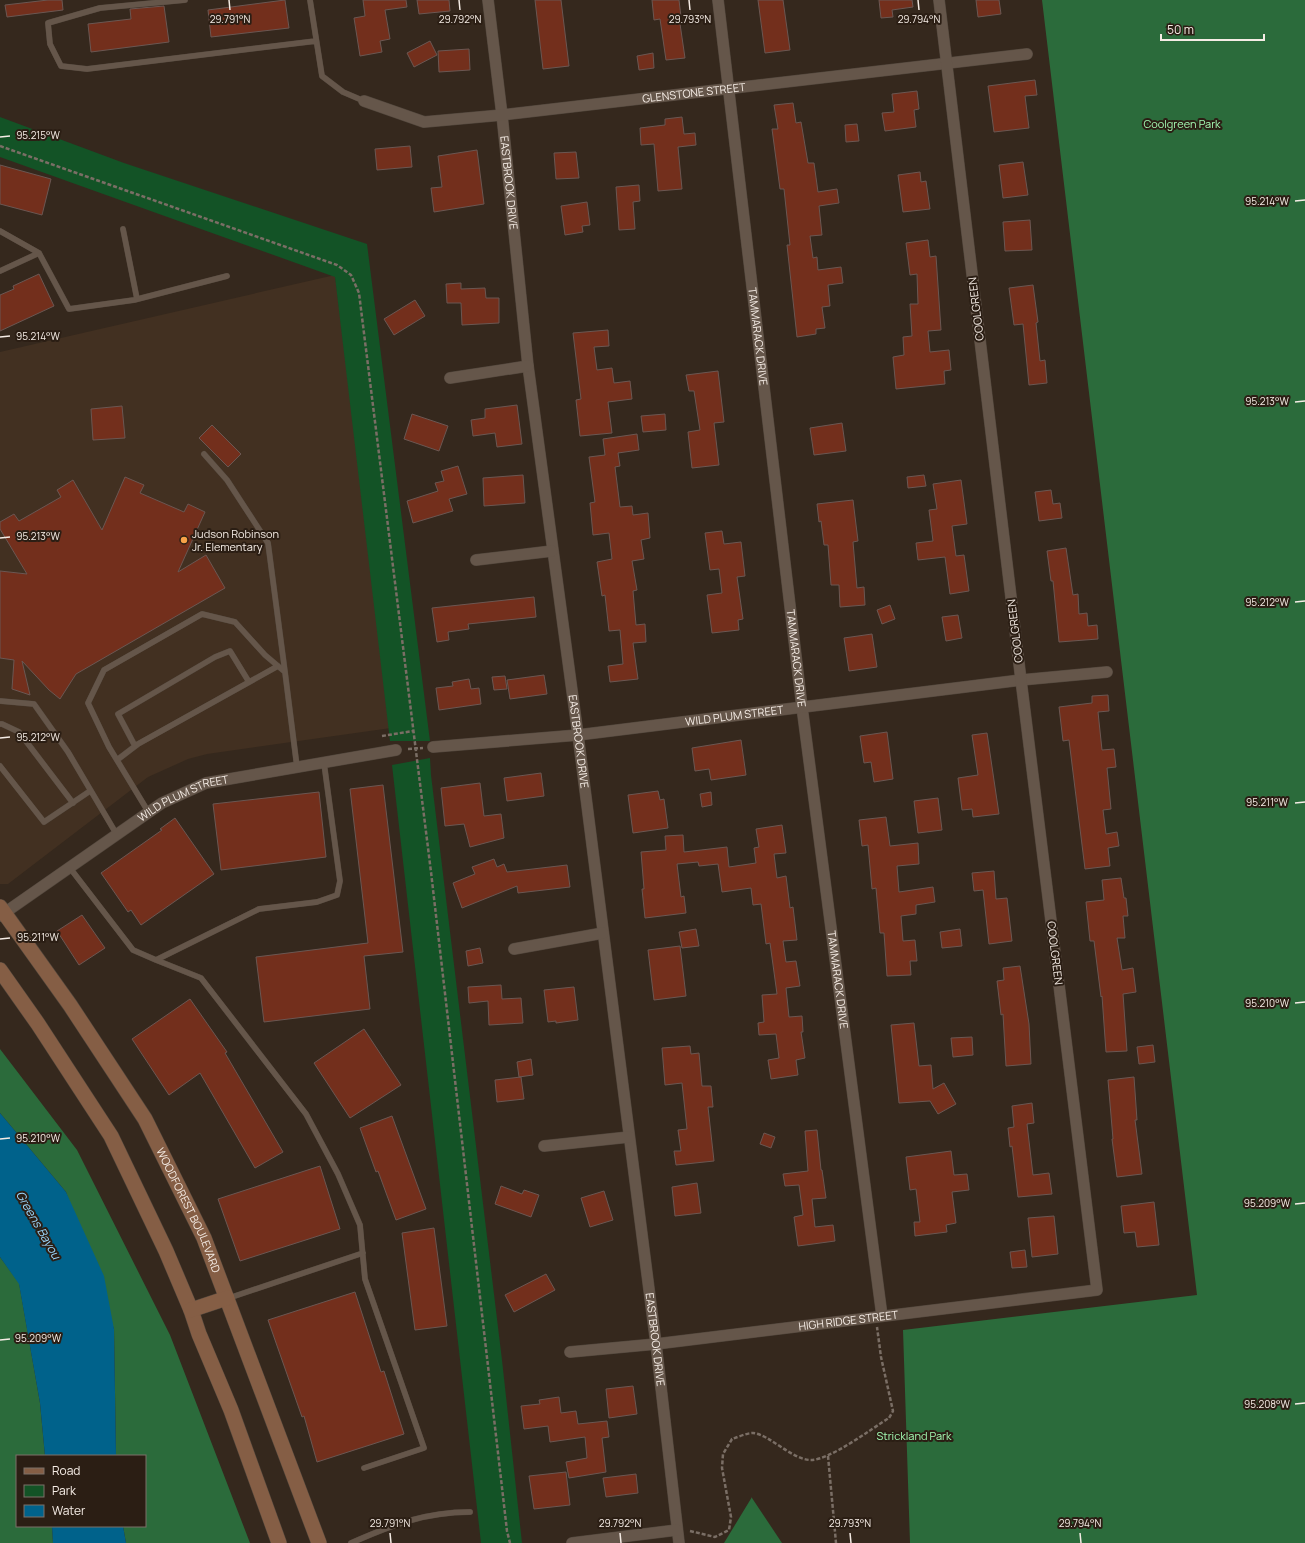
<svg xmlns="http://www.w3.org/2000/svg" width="1305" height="1543" font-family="Manrope,sans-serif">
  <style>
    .built { fill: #423021 }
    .green { fill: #135326 }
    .forest { fill: #2b6b3b }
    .water { fill: #00628b }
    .building { fill: #732f1c; stroke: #6b5752 }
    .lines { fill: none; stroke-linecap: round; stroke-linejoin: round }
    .lane-casing { stroke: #51463c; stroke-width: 6 }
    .street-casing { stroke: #51463c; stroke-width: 12 }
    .secondary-casing { stroke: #51463c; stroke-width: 16 }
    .path { stroke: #7a6e65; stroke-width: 2.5; stroke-dasharray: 4 2; stroke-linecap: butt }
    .lane { stroke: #65564a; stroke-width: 5.5 }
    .street { stroke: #65564a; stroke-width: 11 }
    .secondary { stroke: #855e45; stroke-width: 15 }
    .ticks { fill: none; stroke: #f5ece5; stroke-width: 1.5 }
    .poi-dot { fill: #f7a248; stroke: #2b1e14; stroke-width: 1.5 }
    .labels { text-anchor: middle; stroke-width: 4; stroke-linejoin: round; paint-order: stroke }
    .street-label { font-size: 11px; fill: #f5ece5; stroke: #2b1e14 }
    .park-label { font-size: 11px; fill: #a3fbb3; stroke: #2b1e14 }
    .poi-label { font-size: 11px; fill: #f5ece5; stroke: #2b1e14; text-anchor: start }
    .water-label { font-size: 12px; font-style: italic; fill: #9ad5fa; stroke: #2b1e14 }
    .ticks-label { font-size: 10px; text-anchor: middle; fill: #f5ece5; stroke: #2b1e14; stroke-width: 4; stroke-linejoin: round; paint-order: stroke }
  </style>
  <rect width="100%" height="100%" fill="#35281d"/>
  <!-- built -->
  <path class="built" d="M335,275L391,728L207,754L188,759L148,777L8,884H0V352Z"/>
  <!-- green -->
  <path class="green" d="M0,117L124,163L367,244L430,741H390L335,277L0,157Z
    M430,758L431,775L502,1360L522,1543H481L392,765Z"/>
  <!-- forest -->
  <path class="forest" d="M1042,0H1305V1543H910L903,1330L1197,1295Z
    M0,1049L77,1150L170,1335L250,1543H126L123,1526H145V1456H116L114,1329L66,1192L0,1113Z
    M0,1257L19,1283L40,1403L45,1456H17V1526H52L53,1543H0Z
    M752,1497V1498L782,1543H724Z"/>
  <!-- water -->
  <path class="water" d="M0,1113L66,1192L104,1276L114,1329L116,1456H45L40,1403L19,1284L0,1257Z
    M52,1526H123L126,1543H53Z"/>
  <!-- building -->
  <path class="building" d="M48,0H62L63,10L7,17L5,5Z
    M285,0L289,28L211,37L208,10Z
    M363,0H406L407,7L385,10L390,39L380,41L382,52L360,56L354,18L365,16Z
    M417,0H449L450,11L419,14Z
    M535,0H561L569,66L543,69Z
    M652,0H679L681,17H679L685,58L666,60L660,19L654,20Z
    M758,0H783L790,50L765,53Z
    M879,0H912L913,7L892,10L893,17L881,18Z
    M976,0H999L1001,14L978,17Z
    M164,6L169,42L91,52L88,24L131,19L130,9Z
    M430,41L437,55L414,67L407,53Z
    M469,49L470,70L439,72L438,51Z
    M653,53L654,68L639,70L637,56Z
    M1035,80L1037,95L1025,96L1029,128L994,132L988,86Z
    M917,91L919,109L914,110L916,127L885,131L882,113L894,112L892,94Z
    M793,103L796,123L801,122L808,163H814L818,192L837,189L839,203L819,206L822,235L810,236L813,258L817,257L818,270L841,267L843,283L828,285L830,306L822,307L825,328L816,329V334L797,337L787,245H790L784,189H780L772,129H778L774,105Z
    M682,117L684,134L695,133L696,145L678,147L682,189L658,191L654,144L641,145L640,128L665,125V119Z
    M857,124L859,141L846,142L845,125Z
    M410,146L412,167L377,170L375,149Z
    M477,150L484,204L434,212L431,188L442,187L438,156Z
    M576,152L579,178L556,179L554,153Z
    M1023,162L1028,195L1003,198L999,165Z
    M0,165L51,179L42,215L0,204Z
    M920,172L921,182L926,181L930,209L903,212L898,175Z
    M639,185L640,201L633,202L635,229L619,230L616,187Z
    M587,202L590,225L582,226L583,232L565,235L561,206Z
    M1030,220L1032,250L1005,251L1003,222Z
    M928,240L930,257L936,256L941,330L928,331L930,352L949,350L951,370L944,371L945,384L896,389L893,357L904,355L903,337L912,336L910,304H918L917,274L910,275L906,243Z
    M39,274L54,306L0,331V295L14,289L13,286Z
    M461,283V289L485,288L486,298H499V323L462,325L461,303H447L446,284Z
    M1033,285L1038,322L1036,323L1040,361L1045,360L1047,383L1029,385L1023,324L1014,325L1009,288Z
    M415,300L425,316L394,335L384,319Z
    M608,330L609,346L594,347L597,370L612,368L614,383L630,381L632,399L608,402L612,433L580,436L576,400L581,399L573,333Z
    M718,371L724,422L714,423L719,465L692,468L688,432L700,430L694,391H689L686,375Z
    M517,405L522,444L497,447L495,433L473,436L471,420L485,418V409Z
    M122,406L125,438L93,440L91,409Z
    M412,414L448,426L439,451L404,439Z
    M665,414L666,430L643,432L641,416Z
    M842,423L846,451L814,455L810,428Z
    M212,425L241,454L228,467L199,438Z
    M637,434L639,450L618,453L620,466L615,467L620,507L632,506L633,515L648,513L650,538L641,540L644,559L632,561L637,590L633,591L636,625L645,624L646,642L633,643L638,679L610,682L608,666L623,664L620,630L609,631L605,595L602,596L597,562L612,559L609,533L593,535L590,503L595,502L589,457L605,455L603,439Z
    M458,466L467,494L449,499L453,511L413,523L407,501L438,491L435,483L444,481L441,471Z
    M523,475L525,503L484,506L483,478Z
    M924,475L926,486L908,488L907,477Z
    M125,477L144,485L140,493L184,512L188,504L205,512L178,572L206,555L225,588L76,674L60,699L49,690L22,661L30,695L12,689L14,660L0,658V571L27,574L0,529V522L14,514L19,521L61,497L57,490L73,480L102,530Z
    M961,480L967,524L952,526L956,556L964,555L969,591L950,594L945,557L918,560L916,543L933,541L929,510L937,509L933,484Z
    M1051,490L1053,504L1060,503L1062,518L1039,521L1035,492Z
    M853,500L858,541L853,542L857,588L864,587L865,605L840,607L839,585H831L828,545H824L821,521L819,522L817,504Z
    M722,531L724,544L741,542L745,576L737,577L743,619L738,620L739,630L712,633L707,595L722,593L719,569L710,570L705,533Z
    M1066,548L1073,595L1078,594L1079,614L1087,613L1088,626L1097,625L1098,639L1059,642L1053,581H1051L1047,551Z
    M534,597L536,617L468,624L469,629L448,632L449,640L437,642L432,608Z
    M890,605L895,619L882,624L877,610Z
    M958,615L962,638L946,641L942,617Z
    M872,634L877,667L849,671L844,638Z
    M544,675L547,694L510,699L507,680Z
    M505,676L507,689L494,690L492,677Z
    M469,679L471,689L479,688L481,704L439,710L436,688L453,686L452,682Z
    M1108,695L1109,711L1098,712L1102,750L1114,749L1116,767L1107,768L1111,809L1103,810L1106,834L1117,832L1119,846L1108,848L1110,866L1085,869L1069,740L1063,741L1059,707L1092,703V696Z
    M887,732L893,779L874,782L871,762L864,763L860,736Z
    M987,733L999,814L973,817L972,809L962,810L958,778L978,775L972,735Z
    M741,740L746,775L711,780L709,769L695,771L692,748Z
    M541,773L544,796L507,801L504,778Z
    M480,783L484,816L501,814L504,838L470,847L464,824L445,826L441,788Z
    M383,785L403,952L364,956L370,1009L264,1022L256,957L368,943L350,789Z
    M658,791L660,800L664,799L668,828L633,833L628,795Z
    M319,792L326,857L221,870L213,804Z
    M711,792L712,805L702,807L700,794Z
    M938,798L942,830L918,833L914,801Z
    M886,817L890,846L918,843L919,864L897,866L899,892L933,887L935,902L916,905V914L901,916L903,941L915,940L917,961H910L911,975L887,976L884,933H880L876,888L872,889L868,845L862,846L859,820Z
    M175,818L214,874L141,925L131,910L128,912L101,873L162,830L160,829Z
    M782,825L786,853L774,854L777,878L786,876L790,908L793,907L797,940L783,941L786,962L796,961L800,986L786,988L789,1017L802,1016L803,1032H801L805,1058L796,1060L798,1075L771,1079L768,1060L779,1058L776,1034L759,1035L758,1023L764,1022L762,995L777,994L770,943L766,944L761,904L753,905L751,888L722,892L718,864L699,866L698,862L677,864L681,897L684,896L686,913L645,918L642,889H644L641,852L666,850L665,836L683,835L684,852L727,847L729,867L756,863L754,848L759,847L756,829Z
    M494,859L497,867L504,864L507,872L567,865L570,887L518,893L517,886L462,908L453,883L475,874L472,867Z
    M994,871L996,899L1007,898L1012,941L989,944L983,890L974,891L972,873Z
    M1121,878L1124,898H1126L1128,916H1123L1125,938H1117L1122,970L1133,968L1136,992L1123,994L1127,1051L1106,1052L1102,996L1101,997L1094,941H1090L1086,902L1104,900L1102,880Z
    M82,915L105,948L79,965L57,931Z
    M696,929L699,946L682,948L679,932Z
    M960,929L962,946L942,948L940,932Z
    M680,946L686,996L654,1000L648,950Z
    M480,948L483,963L468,966L466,951Z
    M1020,966L1029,1024L1031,1064L1006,1066L1003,1014L1001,1015L997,981L1004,980L1003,968Z
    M501,985L502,999L521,998L523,1023L489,1025L488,1001L469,1003L468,987Z
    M574,987L578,1020L556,1023V1021L548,1022L544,990Z
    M190,999L227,1052L225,1053L283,1152L255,1168L200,1073L169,1095L132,1039Z
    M914,1023L919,1066L931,1065L933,1089L944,1083L956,1104L938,1114L930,1101L899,1103L891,1025Z
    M364,1029L401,1085L350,1118L314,1063Z
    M972,1037L973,1055L953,1057L951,1038Z
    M1153,1045L1155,1062L1139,1064L1137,1047Z
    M690,1046L691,1054L699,1053L702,1086H711L713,1107H708L714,1161L676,1165L674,1151H681L678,1130L687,1129L682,1083L665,1085L662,1048Z
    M531,1059L533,1075L519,1077L517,1062Z
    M521,1077L524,1099L497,1102L495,1080Z
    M1134,1077L1137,1120H1135L1142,1174L1117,1177L1112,1139H1113L1108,1080Z
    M1032,1103L1034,1123L1027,1124L1033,1175L1049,1173L1052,1194L1018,1197L1012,1146L1010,1147L1008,1128L1014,1127L1012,1106Z
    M392,1116L426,1209L396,1220L378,1171L376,1172L360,1128Z
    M817,1130L821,1170H822L826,1198L812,1199L815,1227L833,1225L835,1241L798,1246L794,1217L803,1215L799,1185L785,1186L783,1174L808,1171L805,1131Z
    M764,1133L775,1137L771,1148L760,1144Z
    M951,1151L954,1175L967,1174L969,1190L952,1192L956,1223L946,1225L947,1232L915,1236L914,1222H920L916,1189L910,1190L906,1157Z
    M320,1166L340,1229L240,1261L218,1199Z
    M697,1183L701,1213L675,1216L672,1187Z
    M501,1186L522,1194L524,1190L539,1195L531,1217L495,1204Z
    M604,1191L613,1220L590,1227L581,1198Z
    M1154,1202L1159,1245L1137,1247L1135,1232L1124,1233L1121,1206Z
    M1054,1216L1058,1254L1032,1257L1028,1218Z
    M434,1228L447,1326L415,1330L402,1233Z
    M1025,1250L1027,1267L1012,1268L1010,1252Z
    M546,1274L555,1290L514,1312L505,1295Z
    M355,1292L381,1372L384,1371L404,1434L317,1462L304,1416L302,1417L268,1320Z
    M633,1386L637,1414L609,1418L606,1389Z
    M559,1397L561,1413L576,1411L578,1424L607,1421L609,1437L602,1438L606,1472L569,1478L566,1462L587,1458L585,1437L550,1442L548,1426L524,1429L521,1406L540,1404L539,1400Z
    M566,1472L570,1505L534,1509L529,1476Z
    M636,1474L638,1493L606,1497L603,1478Z"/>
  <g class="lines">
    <!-- lane casing -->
    <g class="lane-casing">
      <path id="lane" d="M185,0L100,8L48,23L50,44L61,66L87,69L316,41
        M310,0L322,76L343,92L364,101
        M123,229L137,299
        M0,231L39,253
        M0,271L39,253L69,309L134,300L227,276
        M204,454L227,480L268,543L285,672
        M0,701L34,704L68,752L117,835
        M0,724H2L19,732L73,803
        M135,746L118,714L215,657L230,651L249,682
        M117,760L138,744L278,666
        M324,763L340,881L337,895L317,902L259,909L156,960L201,978L306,1114L338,1174L360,1225L365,1279L424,1448L364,1468
        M0,766L44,822L90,791
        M149,813L109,747L88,703L104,670L202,614L235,622L265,655L285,672L297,767
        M70,868L133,950L156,960
        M229,1298L363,1253
        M351,1543C392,1525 425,1512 470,1512"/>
    </g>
    <!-- street casing -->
    <g class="street-casing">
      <g id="street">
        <path id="s1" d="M488,0L502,115L528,366L578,735L656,1344L679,1543"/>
        <path id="s2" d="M718,0L802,707L882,1316"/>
        <path id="s3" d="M364,101L424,122L502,115L1027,54"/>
        <path d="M450,378L528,366"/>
        <path d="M476,560L552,551"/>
        <path id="s4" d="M433,747L578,735L1021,680L1107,672"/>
        <path id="s5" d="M0,916L162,803L206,783L396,750"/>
        <path d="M514,949L603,933"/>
        <path d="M544,1146L629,1137"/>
        <path id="s6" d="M570,1352L656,1344L1097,1290L1021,680L939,0"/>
        <path d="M572,1543L677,1530"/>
      </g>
    </g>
    <!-- secondary casing -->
    <g class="secondary-casing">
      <g id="secondary">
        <path id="s7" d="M0,907L70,1005L145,1119L204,1238L319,1543"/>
        <path d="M0,970L38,1024L111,1136L166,1251L191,1310L199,1334L231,1410L279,1543"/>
        <path d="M191,1310L227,1298"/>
      </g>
    </g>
    <!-- path -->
    <path class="path" d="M0,146L337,265L351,275L359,293L431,872L507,1531L510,1543
      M382,736L413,731
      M408,749L423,748
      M828,1456L836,1543
      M690,1531L715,1537L729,1530L731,1517L722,1468L723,1454L732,1439C738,1437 747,1433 753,1433C769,1434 792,1460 811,1460C830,1460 871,1429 889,1418L893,1411L881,1357L877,1327"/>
    <!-- lane -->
    <use href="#lane" class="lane"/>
    <!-- street -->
    <use href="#street" class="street"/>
    <!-- secondary -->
    <use href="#secondary" class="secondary"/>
  </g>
  <!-- ticks -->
  <path class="ticks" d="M229,0L230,10M459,0L460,10M689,0L690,10M918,0L919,10M0,137L10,136M1295,201L1305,200M0,337L10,336M1295,402L1305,401M0,538L10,537M1295,602L1305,601M0,738L10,737M1295,803L1305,802M0,939L10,938M1295,1003L1305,1002M0,1139L10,1138M1295,1204L1305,1203M0,1340L10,1339M1295,1404L1305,1403M390,1533L391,1543M620,1533L621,1543M850,1533L851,1543M1080,1533L1081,1543"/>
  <!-- markers -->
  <circle class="poi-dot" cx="184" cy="540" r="4"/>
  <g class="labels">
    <!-- street labels -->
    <g class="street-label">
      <text dy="4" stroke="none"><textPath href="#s3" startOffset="335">GLENSTONE STREET</textPath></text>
      <text dy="4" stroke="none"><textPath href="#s1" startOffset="184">EASTBROOK DRIVE</textPath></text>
      <text transform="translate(976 309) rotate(-97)" y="4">COOLGREEN</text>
      <text dy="4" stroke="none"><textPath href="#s2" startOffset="339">TAMMARACK DRIVE</textPath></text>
      <text transform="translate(1015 631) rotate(-97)" y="4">COOLGREEN</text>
      <text dy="4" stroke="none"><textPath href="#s2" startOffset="663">TAMMARACK DRIVE</textPath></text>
      <text dy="4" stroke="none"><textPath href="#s4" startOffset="303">WILD PLUM STREET</textPath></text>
      <text dy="4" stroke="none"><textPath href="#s1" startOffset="747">EASTBROOK DRIVE</textPath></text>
      <text dy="4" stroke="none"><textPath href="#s5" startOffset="219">WILD PLUM STREET</textPath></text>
      <text transform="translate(1055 953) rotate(83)" y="4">COOLGREEN</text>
      <text dy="4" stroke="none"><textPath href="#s2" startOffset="987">TAMMARACK DRIVE</textPath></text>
      <text dy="4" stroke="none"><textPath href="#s7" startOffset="358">WOODFOREST BOULEVARD</textPath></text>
      <text dy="4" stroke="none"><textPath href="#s6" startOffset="280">HIGH RIDGE STREET</textPath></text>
      <text dy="4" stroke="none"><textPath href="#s1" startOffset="1350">EASTBROOK DRIVE</textPath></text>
    </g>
    <!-- park labels -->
    <g class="park-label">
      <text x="1182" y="128">Coolgreen Park</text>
      <text x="914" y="1440">Strickland Park</text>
    </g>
    <!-- poi labels -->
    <g class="poi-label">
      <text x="192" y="538">Judson Robinson<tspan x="192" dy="13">Jr. Elementary</tspan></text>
    </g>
    <!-- water labels -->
    <g class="water-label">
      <text transform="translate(38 1225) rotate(60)" y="4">Greens Bayou</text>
    </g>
  </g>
  <g class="ticks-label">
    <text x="230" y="23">29.791°N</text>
    <text x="460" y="23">29.792°N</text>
    <text x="690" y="23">29.793°N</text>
    <text x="919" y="23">29.794°N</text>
    <text x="38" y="139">95.215°W</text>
    <text x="1267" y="205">95.214°W</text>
    <text x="38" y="340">95.214°W</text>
    <text x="1267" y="405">95.213°W</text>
    <text x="38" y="540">95.213°W</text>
    <text x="1267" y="606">95.212°W</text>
    <text x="38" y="741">95.212°W</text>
    <text x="1267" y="806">95.211°W</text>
    <text x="38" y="941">95.211°W</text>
    <text x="1267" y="1007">95.210°W</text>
    <text x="38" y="1142">95.210°W</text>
    <text x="1267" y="1207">95.209°W</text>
    <text x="38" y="1342">95.209°W</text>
    <text x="1267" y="1408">95.208°W</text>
    <text x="390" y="1527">29.791°N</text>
    <text x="620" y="1527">29.792°N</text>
    <text x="850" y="1527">29.793°N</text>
    <text x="1080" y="1527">29.794°N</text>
  </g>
  <!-- legend -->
  <rect x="16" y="1455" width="130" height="72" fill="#2b1e14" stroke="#7c7068"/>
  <rect x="24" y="1468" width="20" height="6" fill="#855e45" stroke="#7c7068"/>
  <text x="52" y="1475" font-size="12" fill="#f5ece5">Road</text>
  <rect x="24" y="1485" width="20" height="12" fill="#135326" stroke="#7c7068"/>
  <text x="52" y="1495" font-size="12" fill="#f5ece5">Park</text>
  <rect x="24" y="1505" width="20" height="12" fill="#00628b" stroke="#7c7068"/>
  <text x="52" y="1515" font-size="12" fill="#f5ece5">Water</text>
  <!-- scale -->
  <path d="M1161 34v6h103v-6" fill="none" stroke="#f5ece5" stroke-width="2"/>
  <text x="1167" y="34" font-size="12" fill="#f5ece5" stroke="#2b1e14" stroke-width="3" paint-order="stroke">50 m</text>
</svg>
